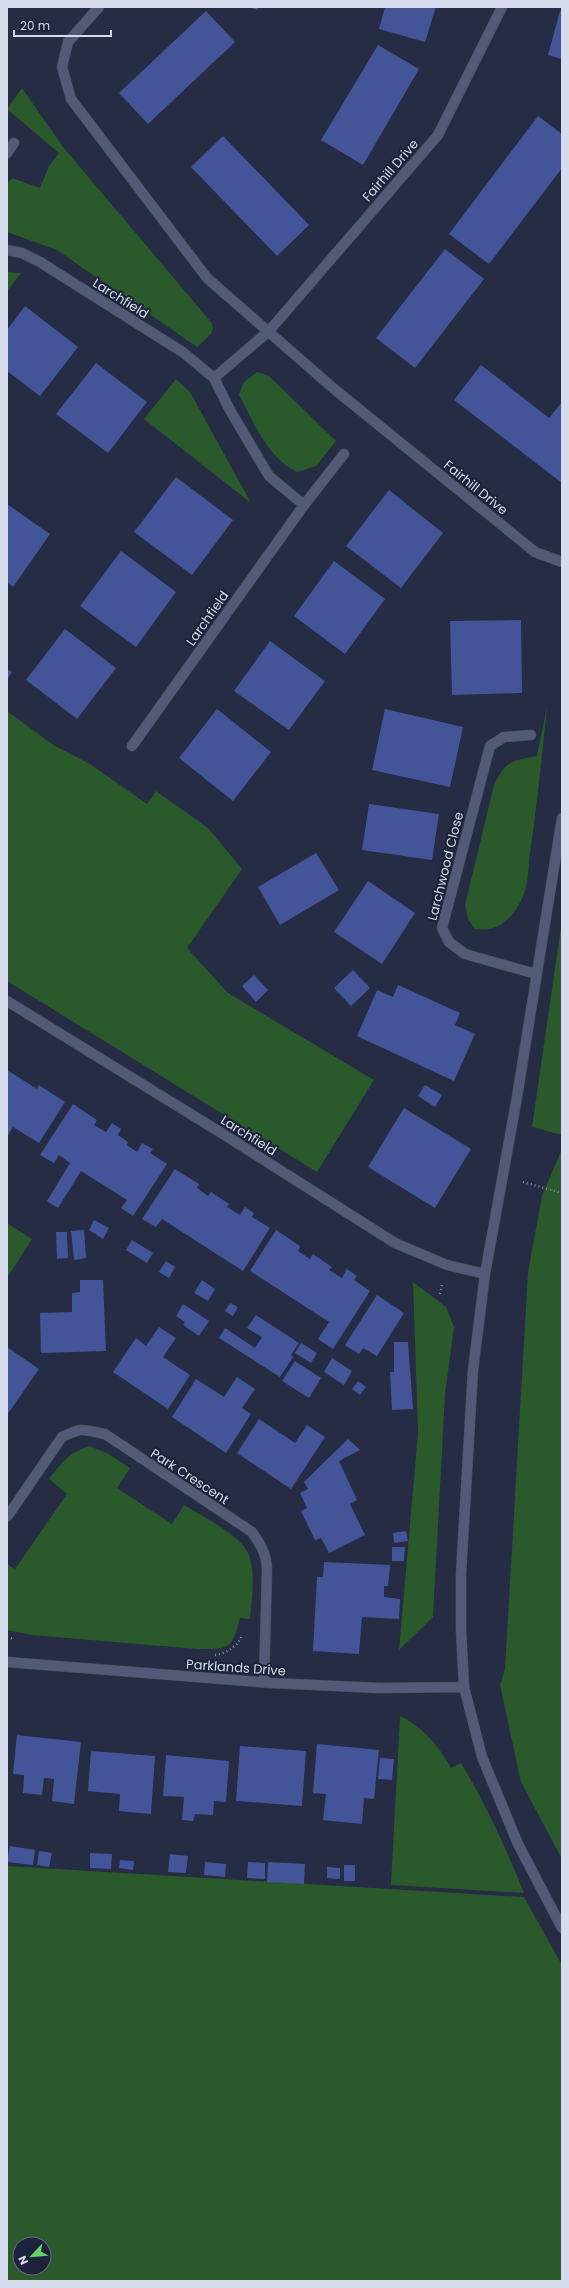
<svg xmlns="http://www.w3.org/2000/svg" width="569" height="2288" font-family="Poppins,sans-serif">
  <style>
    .green { fill: #2a592b; fill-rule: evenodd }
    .building { fill: #445499 }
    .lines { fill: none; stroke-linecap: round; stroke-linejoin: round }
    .minor-casing { stroke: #43485c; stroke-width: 11 }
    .path { stroke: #868c9f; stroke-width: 2.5; stroke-dasharray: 1 3; stroke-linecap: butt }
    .minor { stroke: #525a75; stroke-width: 10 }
    .labels { text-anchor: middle; stroke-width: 4; stroke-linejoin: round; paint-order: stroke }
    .street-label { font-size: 13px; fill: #d7dcec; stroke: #1c2239 }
  </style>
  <rect width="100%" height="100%" fill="#252c44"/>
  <!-- green -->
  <path class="green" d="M22,88L63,147L211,322L213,328L211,334L197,347L57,250L7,232V183L12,178L40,188L49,166L59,153L7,109Z
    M7,272L21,273L7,291Z
    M257,372L269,376L336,441L316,466L297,472C267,458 254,422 239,395L243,383Z
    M176,379L190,392L251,503L144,419Z
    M547,707C542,756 537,805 530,853C528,866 529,884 523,896C514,917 499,933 475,929L468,919L465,905L494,785C506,760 512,761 537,756Z
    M7,711L55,746L90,764L147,804L156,791L208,828L242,869L187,948L228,993L374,1080L317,1172L7,981Z
    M562,920V1135L532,1127Z
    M562,1149V1859L521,1782L500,1685L505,1669L528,1272L542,1196Z
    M7,1223L32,1239L7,1278Z
    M413,1282L446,1307L454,1327L445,1394L433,1617L399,1650L418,1433Z
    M89,1446L107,1453L130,1468L117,1488L172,1524L184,1505C203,1517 244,1536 250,1558C255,1576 252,1600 250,1619L240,1618C232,1650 229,1649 197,1649L32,1635L7,1630V1564L15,1569L67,1494L49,1479C61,1463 70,1452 89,1446Z
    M400,1716C422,1726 440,1747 451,1768L461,1763C486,1804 506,1848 524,1893L391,1885Z
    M7,1866L524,1897L562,1965V2281H7ZM20,2244H44V2268H20Z"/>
  <!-- building -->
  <path class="building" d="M248,7H258V10Z
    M385,7H436L425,42L379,29Z
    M206,11L235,42L148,124L119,93Z
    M560,11L562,12V59L548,55Z
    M378,45L419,69L363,165L321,140Z
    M538,116L562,134V168L489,264L449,234Z
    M223,136L309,225L277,256L191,167Z
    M445,249L484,279L415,368L376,338Z
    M25,306L78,347L40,396L7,371V330Z
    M96,363L147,402L108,453L56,414Z
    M481,365L549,418L562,402V483L454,400Z
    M176,477L233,520L192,575L134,532Z
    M389,490L443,533L401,588L346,546Z
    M7,504L50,534L13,587L7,582Z
    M121,551L176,592L136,647L80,606Z
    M334,561L385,599L345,654L294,616Z
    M521,620L522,693L452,695L450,621Z
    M65,629L116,668L77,719L26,680Z
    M270,641L325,681L289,730L234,691Z
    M7,669L12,672L7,680Z
    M217,709L271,752L233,801L179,758Z
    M385,709L463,727L450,787L372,770Z
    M369,804L439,814L432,860L362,850Z
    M316,853L339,890L280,925L258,887Z
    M368,881L415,913L382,964L334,932Z
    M353,970L370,988L351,1006L334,988Z
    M254,975L268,990L256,1002L242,986Z
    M398,985L460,1013L455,1025L475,1034L454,1081L357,1036L377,990L393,997Z
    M7,1070L37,1089L39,1085L65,1102L39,1143L13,1127L7,1137Z
    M425,1085L442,1095L435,1107L418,1096Z
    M73,1104L97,1120L94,1125L106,1132L112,1123L121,1129L118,1135L128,1142L127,1145L137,1152L142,1143L153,1149L150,1153L167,1164L133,1216L121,1208L127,1200L81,1171L58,1208L47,1201L70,1163L59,1155L54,1163L40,1155Z
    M404,1108L471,1149L435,1208L368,1167Z
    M175,1169L199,1184L197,1188L208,1196L211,1192L229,1204L227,1207L240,1215L245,1207L254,1213L252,1217L270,1228L243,1271L162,1219L156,1227L142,1219Z
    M94,1220L109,1228L103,1239L89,1230Z
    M84,1230L86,1258L74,1260L71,1231Z
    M276,1230L300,1246L298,1251L310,1259L313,1254L332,1267L329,1270L342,1278L347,1269L357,1276L354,1280L370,1291L333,1349L318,1339L329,1322L250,1271Z
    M56,1232H67L68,1258L57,1259Z
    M132,1240L153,1253L147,1263L126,1250Z
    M166,1261L175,1267L169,1278L159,1272Z
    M80,1280H103L106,1351L41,1353L40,1313L72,1312V1293L80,1292Z
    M202,1280L215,1289L208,1301L194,1293Z
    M377,1295L404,1313L377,1356L363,1348L359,1354L345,1345Z
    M230,1303L238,1307L233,1316L225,1311Z
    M183,1304L209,1321L199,1336L183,1325L185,1322L176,1316Z
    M256,1315L299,1343L291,1355L293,1357L280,1377L219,1338L225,1328L255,1348L262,1337L247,1328Z
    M159,1327L176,1338L163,1357L190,1375L168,1409L113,1372L136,1338L146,1346Z
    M394,1342H408L413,1409L392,1410L390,1372H394Z
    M301,1343L317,1353L311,1363L295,1353Z
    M7,1347L39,1369L7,1415Z
    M332,1358L352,1371L344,1385L324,1372Z
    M295,1361L321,1378L309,1398L282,1381Z
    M237,1377L255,1389L242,1408L251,1414L226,1453L172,1417L196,1379L224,1397Z
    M358,1381L366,1387L360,1395L352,1389Z
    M259,1419L295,1443L307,1425L325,1437L291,1489L237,1453Z
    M348,1439L360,1450L339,1461L357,1500L350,1504L365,1535L329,1553L321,1538L315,1540L301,1511L307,1508L300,1493L308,1489L304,1482Z
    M406,1531L408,1541L394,1543L393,1533Z
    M392,1547H405L404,1561H392Z
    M324,1562L390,1565L388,1586H384V1597L400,1599L399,1619L362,1617L359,1654L313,1651L317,1577H323Z
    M17,1735L81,1742L74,1804L52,1801L54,1779L44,1778L42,1795L23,1793L24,1775L13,1774Z
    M317,1744L379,1750L374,1799L364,1798L362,1824L323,1820L326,1794L313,1793Z
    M240,1746L306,1751L302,1806L236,1801Z
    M91,1751L155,1756L151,1814L119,1811L120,1794L88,1791Z
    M166,1755L229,1761L226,1802L214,1801L213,1815L195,1814L193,1821L182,1820L184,1797L163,1796Z
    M380,1758L394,1759L392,1780L378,1779Z
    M10,1846L35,1850L33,1865L7,1862Z
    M39,1851L52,1853L49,1867L37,1865Z
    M90,1853L112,1854L111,1869L90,1868Z
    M170,1854L188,1856L186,1873L168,1872Z
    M120,1860L134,1861L133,1870L119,1868Z
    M205,1862L226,1864L225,1877L204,1875Z
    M248,1862L265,1863V1879L247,1878Z
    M268,1862L305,1864L304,1884L267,1882Z
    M344,1865H355V1881H344Z
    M327,1867L340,1868V1879L327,1878Z"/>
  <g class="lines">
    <!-- minor casing -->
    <g class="minor-casing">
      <path id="minor" d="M99,7L68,42L62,67L71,99L207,278L333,388L535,552L562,562
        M7,153L14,143
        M7,250L22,253L40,262L184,353L214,378L231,412L269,476L304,505
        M214,378L269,331L438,135L502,7
        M531,735L504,737L490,746L442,928L449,942L465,954L536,974
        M132,746L304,505L344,454
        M562,818L517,1097L485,1274L473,1370L461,1574V1629L464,1687L482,1757L518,1844L562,1928
        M7,1001L223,1134L395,1243L447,1265L485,1274
        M7,1517L62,1437C85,1426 81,1430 105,1434L252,1532C261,1545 266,1553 267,1569L264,1682
        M7,1662L271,1683L380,1688L464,1687"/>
    </g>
    <!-- path -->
    <path class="path" d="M523,1182L562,1193
      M440,1294L442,1285
      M7,1637L13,1639
      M215,1655C226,1653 238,1647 242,1635"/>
    <!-- minor -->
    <use href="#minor" class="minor"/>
  </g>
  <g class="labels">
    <!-- street labels -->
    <g class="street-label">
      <text transform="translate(390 170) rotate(-49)" y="5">Fairhill Drive</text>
      <text transform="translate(121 298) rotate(32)" y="5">Larchfield</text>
      <text transform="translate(476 487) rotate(39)" y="5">Fairhill Drive</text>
      <text transform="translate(207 618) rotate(-55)" y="5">Larchfield</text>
      <text transform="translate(445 866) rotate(-76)" y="5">Larchwood Close</text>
      <text transform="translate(249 1135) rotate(32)" y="5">Larchfield</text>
      <text transform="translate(190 1476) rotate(33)" y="5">Park Crescent</text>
      <text transform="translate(236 1667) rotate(4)" y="5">Parklands Drive</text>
    </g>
  </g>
  <!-- border -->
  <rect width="569" height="2288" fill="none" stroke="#d7dcec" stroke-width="16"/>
  <!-- north arrow -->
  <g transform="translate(32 2256) rotate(244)"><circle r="19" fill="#1c2239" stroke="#676c81"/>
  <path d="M0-3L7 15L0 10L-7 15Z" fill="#64d468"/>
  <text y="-6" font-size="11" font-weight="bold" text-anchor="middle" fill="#d7dcec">N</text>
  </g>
  <!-- scale -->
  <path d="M14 30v6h97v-6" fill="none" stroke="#d7dcec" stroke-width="2"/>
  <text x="20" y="30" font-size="12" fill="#d7dcec" stroke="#1c2239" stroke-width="3" paint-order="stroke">20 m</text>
</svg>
